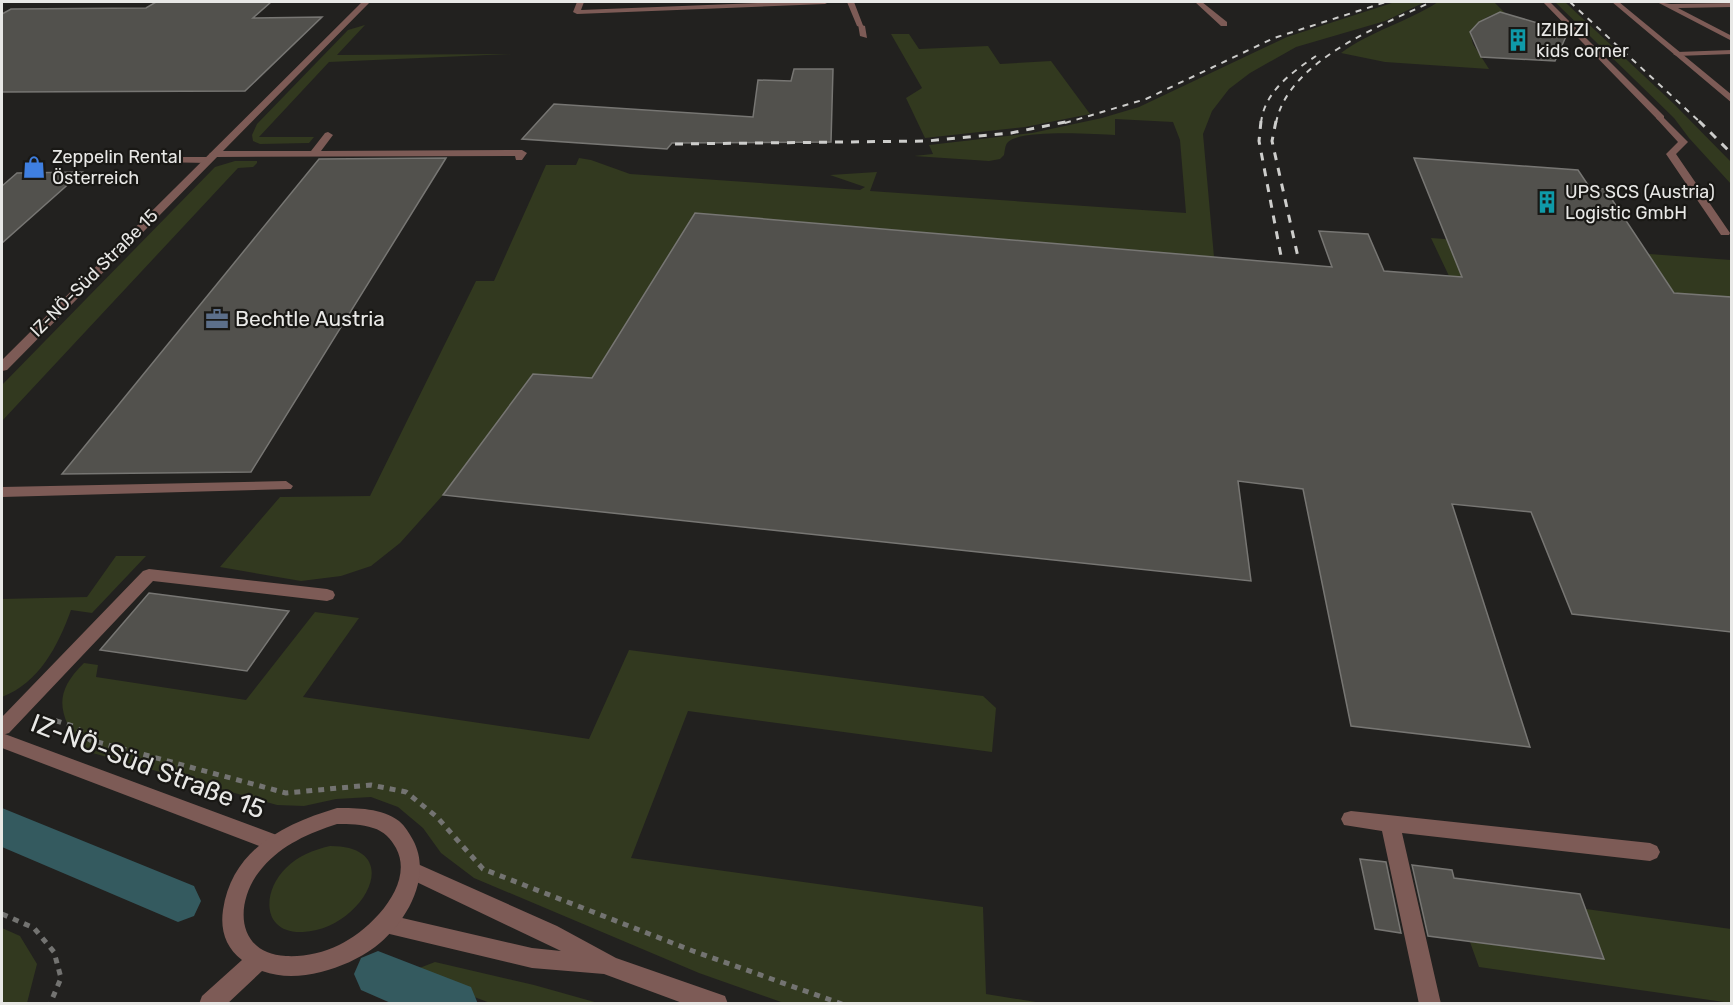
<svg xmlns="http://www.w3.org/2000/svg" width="1733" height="1005" font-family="Rubik,sans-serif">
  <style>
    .green { fill: #32391f }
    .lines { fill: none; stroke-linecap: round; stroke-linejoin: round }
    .canal { fill: #345a5f; fill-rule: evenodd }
    .building { fill: #52514d; stroke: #777673; stroke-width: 1.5 }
    .path { stroke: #737371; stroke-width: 5; stroke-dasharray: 6 6; stroke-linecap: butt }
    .service { fill: #7d5b56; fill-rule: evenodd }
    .minor { fill: #7d5b56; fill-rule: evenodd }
    .tertiary { fill: #7d5b56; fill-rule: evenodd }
    .rail-far1 { stroke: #cdcdcb; stroke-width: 2; stroke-dasharray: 6 6; stroke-linecap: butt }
    .rail { stroke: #cdcdcb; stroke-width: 3; stroke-dasharray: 8 8; stroke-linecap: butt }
    .labels { text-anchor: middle; stroke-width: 4.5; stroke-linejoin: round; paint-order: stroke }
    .far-poi-label { font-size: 18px; fill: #e8e8e6; stroke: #191815; text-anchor: start }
    .far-street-label { font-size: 18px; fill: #e8e8e6; stroke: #191815 }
    .poi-label { font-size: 21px; fill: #e8e8e6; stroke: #191815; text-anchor: start }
    .near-street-label { font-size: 26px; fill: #e8e8e6; stroke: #191815 }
  </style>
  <rect width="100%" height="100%" fill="#22211f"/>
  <!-- green -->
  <path class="green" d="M1395,2H1425L1385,21L1296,47L1250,73L1229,89L1212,111L1203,134L1214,257L695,213L592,378L533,374L443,495L400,543L371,566L341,576L301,581L220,567L280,497L370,496L476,281H494L546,165H576L579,158L591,160L630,174L860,190L865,187L830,175L877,172L870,191L1186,213L1180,140L1173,122L1115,119V135C1096,134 1021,129 1008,142C1005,145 1005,150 1004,155L1000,159L989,161L914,156L933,154L929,145L1032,133L1102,118L1139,107L1287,37Z
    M1438,2H1494L1507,15C1492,10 1480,21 1470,32L1473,44L1489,69L1385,62L1341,53C1371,31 1407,22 1438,2Z
    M1555,2H1565L1674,104L1731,162V184L1689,138L1674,118Z
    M365,25L337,55L512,54L329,62L259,137H314L309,143L260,144L253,141L252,135L257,124L348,30Z
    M909,34L919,49L988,46L1000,64L1051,61L1090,114L1025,127L925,138L906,98L922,88L891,34Z
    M235,161H257V163L253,167L238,168L2,421V385L215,167Z
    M1431,238L1731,260V297L1449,276Z
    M116,556H146L92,613L71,610C58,646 39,683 2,697V599L87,597Z
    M315,612L359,618L303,697L589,739L629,650L983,696L996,708L992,752L688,711L631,858L983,907L986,994L1042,1003H784L699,973L474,878L441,853L423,828L398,807L371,797L336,799L304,806L277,805L82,750C60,715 51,695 84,663L98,665L96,677L246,700Z
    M330,846C409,846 362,930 303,932C261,934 262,891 286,868C298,856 313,850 330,846Z
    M1586,909L1731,929V1003L1479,967L1470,942L1604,959Z
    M2,928L20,936L37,964L27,1003H2Z
    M435,962L534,985L598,1003H490L409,972Z"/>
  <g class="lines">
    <!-- canal -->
    <path class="canal" d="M2,808L194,886L201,901L194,916L178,922L2,847Z
      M378,951L471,987L478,1004H393L361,990L354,974L361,958Z"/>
  </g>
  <!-- building -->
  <path class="building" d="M156,2H271L253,18L322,17L245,91L2,92V14L11,9L146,8Z
    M1500,12L1568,32L1555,61L1481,57L1470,32L1479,22Z
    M794,69H833L831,142L672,143L667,149L522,139L554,104L753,117L758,80L791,81Z
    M446,158L251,472L62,474L319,159Z
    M1414,158L1578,170L1590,188L1605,189L1674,293L1731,297V632L1572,614L1531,512L1452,504L1530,747L1351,726L1303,489L1238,481L1251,581L443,495L533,374L592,378L695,213L1332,267L1319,231L1368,234L1384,271L1462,277Z
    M82,172L2,243V186L17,173Z
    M149,593L289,611L247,671L100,650Z
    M1360,859L1386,862L1401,933L1375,929Z
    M1412,865L1452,870L1454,878L1580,894L1604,959L1428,936Z"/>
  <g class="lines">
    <!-- path -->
    <path class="path" d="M44,717L76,727L90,740L286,793L371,785L406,792L437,817L483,869L693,951L842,1004
      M2,914L34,928L54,952L61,978L50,1004"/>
    <!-- service -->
    <path class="service" d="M577,2H584L581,10L782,2H829L825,4L577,14L573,12Z
      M1195,2H1202L1227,22V26H1221Z
      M1657,2L1671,4L1732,3V7L1678,8L1732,36V41Z
      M858,24L865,26L867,38L860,36Z
      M1732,50V54L1677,56L1673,54L1677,52Z
      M1661,115L1688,142L1676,154L1730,233L1729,235H1721L1666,154L1678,142L1656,118Z
      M328,132L333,135L321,151L522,150L527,153L522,160H516L515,156L214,157L209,154L214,151H311L325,133Z
      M159,157H208L213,160L208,163L156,162V158Z
      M286,481L293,486L291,489L2,497V487Z
      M149,569L327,589L333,591L335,595L333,599L327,601L153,581L9,733L2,735V717L143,571Z
      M1351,811L1650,843L1657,846L1660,852L1657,858L1650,861L1402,833L1441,1004H1419L1382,831L1344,825L1341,819L1344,813Z"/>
    <!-- minor -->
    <path class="minor" d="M362,2H370L7,370L2,371V360Z
      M847,2H854L864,28L857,26Z
      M1543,2H1550L1664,116V120H1658Z
      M1612,2H1619L1732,95V103Z
      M2,733L282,837L285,843L282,849L275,852L2,748Z
      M411,861L557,926L616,958L725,996L728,1004H685L604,974L532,968L377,931L374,924L377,917L385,914L532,948L561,951L404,876L401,870L404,864Z"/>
    <!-- tertiary -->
    <path class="tertiary" d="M337,808C357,808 382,808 399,821C405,826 409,833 413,840C433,877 406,923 375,947C359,959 340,967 321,972C300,977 282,978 262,971L227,1004H199L202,996L242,960C226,948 220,930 223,910C232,849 284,824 337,808ZM337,824C349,824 362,824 373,828C384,831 391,839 396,848C416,885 369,931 339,945C323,953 303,957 286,956C233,953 235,898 263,867C282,845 309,833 337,824Z"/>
    <!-- rail-far1 -->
    <path class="rail-far1" d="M1570,2L1701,123
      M1065,123L1146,99L1274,38L1386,2
      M1261,123C1264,92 1292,72 1316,56
      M1276,123C1288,61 1380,26 1431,2"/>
    <!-- rail -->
    <path class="rail" d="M1261,121L1259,141L1281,256
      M1276,121L1272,141L1298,257
      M1699,121L1732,154
      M675,144L927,141L1011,133L1070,121"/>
  </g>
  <!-- icons -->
  <defs>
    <g id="building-bare" transform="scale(1.8)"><path d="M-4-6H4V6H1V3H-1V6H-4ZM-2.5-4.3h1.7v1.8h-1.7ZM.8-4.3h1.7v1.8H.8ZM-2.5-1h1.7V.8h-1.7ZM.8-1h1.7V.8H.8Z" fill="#0f9aa8" stroke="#191815" stroke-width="2.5" paint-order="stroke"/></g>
    <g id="shop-bare" transform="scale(1.8)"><path d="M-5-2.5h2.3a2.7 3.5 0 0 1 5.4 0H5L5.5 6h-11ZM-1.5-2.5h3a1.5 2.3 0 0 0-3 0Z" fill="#3f7fe0" stroke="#191815" stroke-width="2.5" paint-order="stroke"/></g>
    <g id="office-bare" transform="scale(1.8)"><path d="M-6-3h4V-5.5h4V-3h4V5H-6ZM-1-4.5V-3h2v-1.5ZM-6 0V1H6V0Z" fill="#5c6f8a" stroke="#191815" stroke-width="2.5" paint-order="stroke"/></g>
  </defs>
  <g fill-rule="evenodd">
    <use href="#building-bare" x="1518" y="40"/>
    <use href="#shop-bare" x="34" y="167"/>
    <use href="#building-bare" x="1547" y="202"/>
    <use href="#office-bare" x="217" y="319"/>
  </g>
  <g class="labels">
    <!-- far-poi labels -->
    <g class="far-poi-label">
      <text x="1536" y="36">IZIBIZI<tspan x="1536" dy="21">kids corner</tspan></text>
      <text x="52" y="163">Zeppelin Rental<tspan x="52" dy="21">Österreich</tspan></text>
      <text x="1565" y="198">UPS SCS (Austria)<tspan x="1565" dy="21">Logistic GmbH</tspan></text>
    </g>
    <!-- far-street labels -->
    <g class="far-street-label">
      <text transform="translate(94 273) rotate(-45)" y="6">IZ-NÖ-Süd Straße 15</text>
    </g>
    <!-- poi labels -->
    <g class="poi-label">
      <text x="235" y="326">Bechtle Austria</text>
    </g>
    <!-- near-street labels -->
    <g class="near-street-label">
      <text transform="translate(148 766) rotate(21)" y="9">IZ-NÖ-Süd Straße 15</text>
    </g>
  </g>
  <!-- border -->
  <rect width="1733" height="1005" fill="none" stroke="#e8e8e6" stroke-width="6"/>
</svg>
